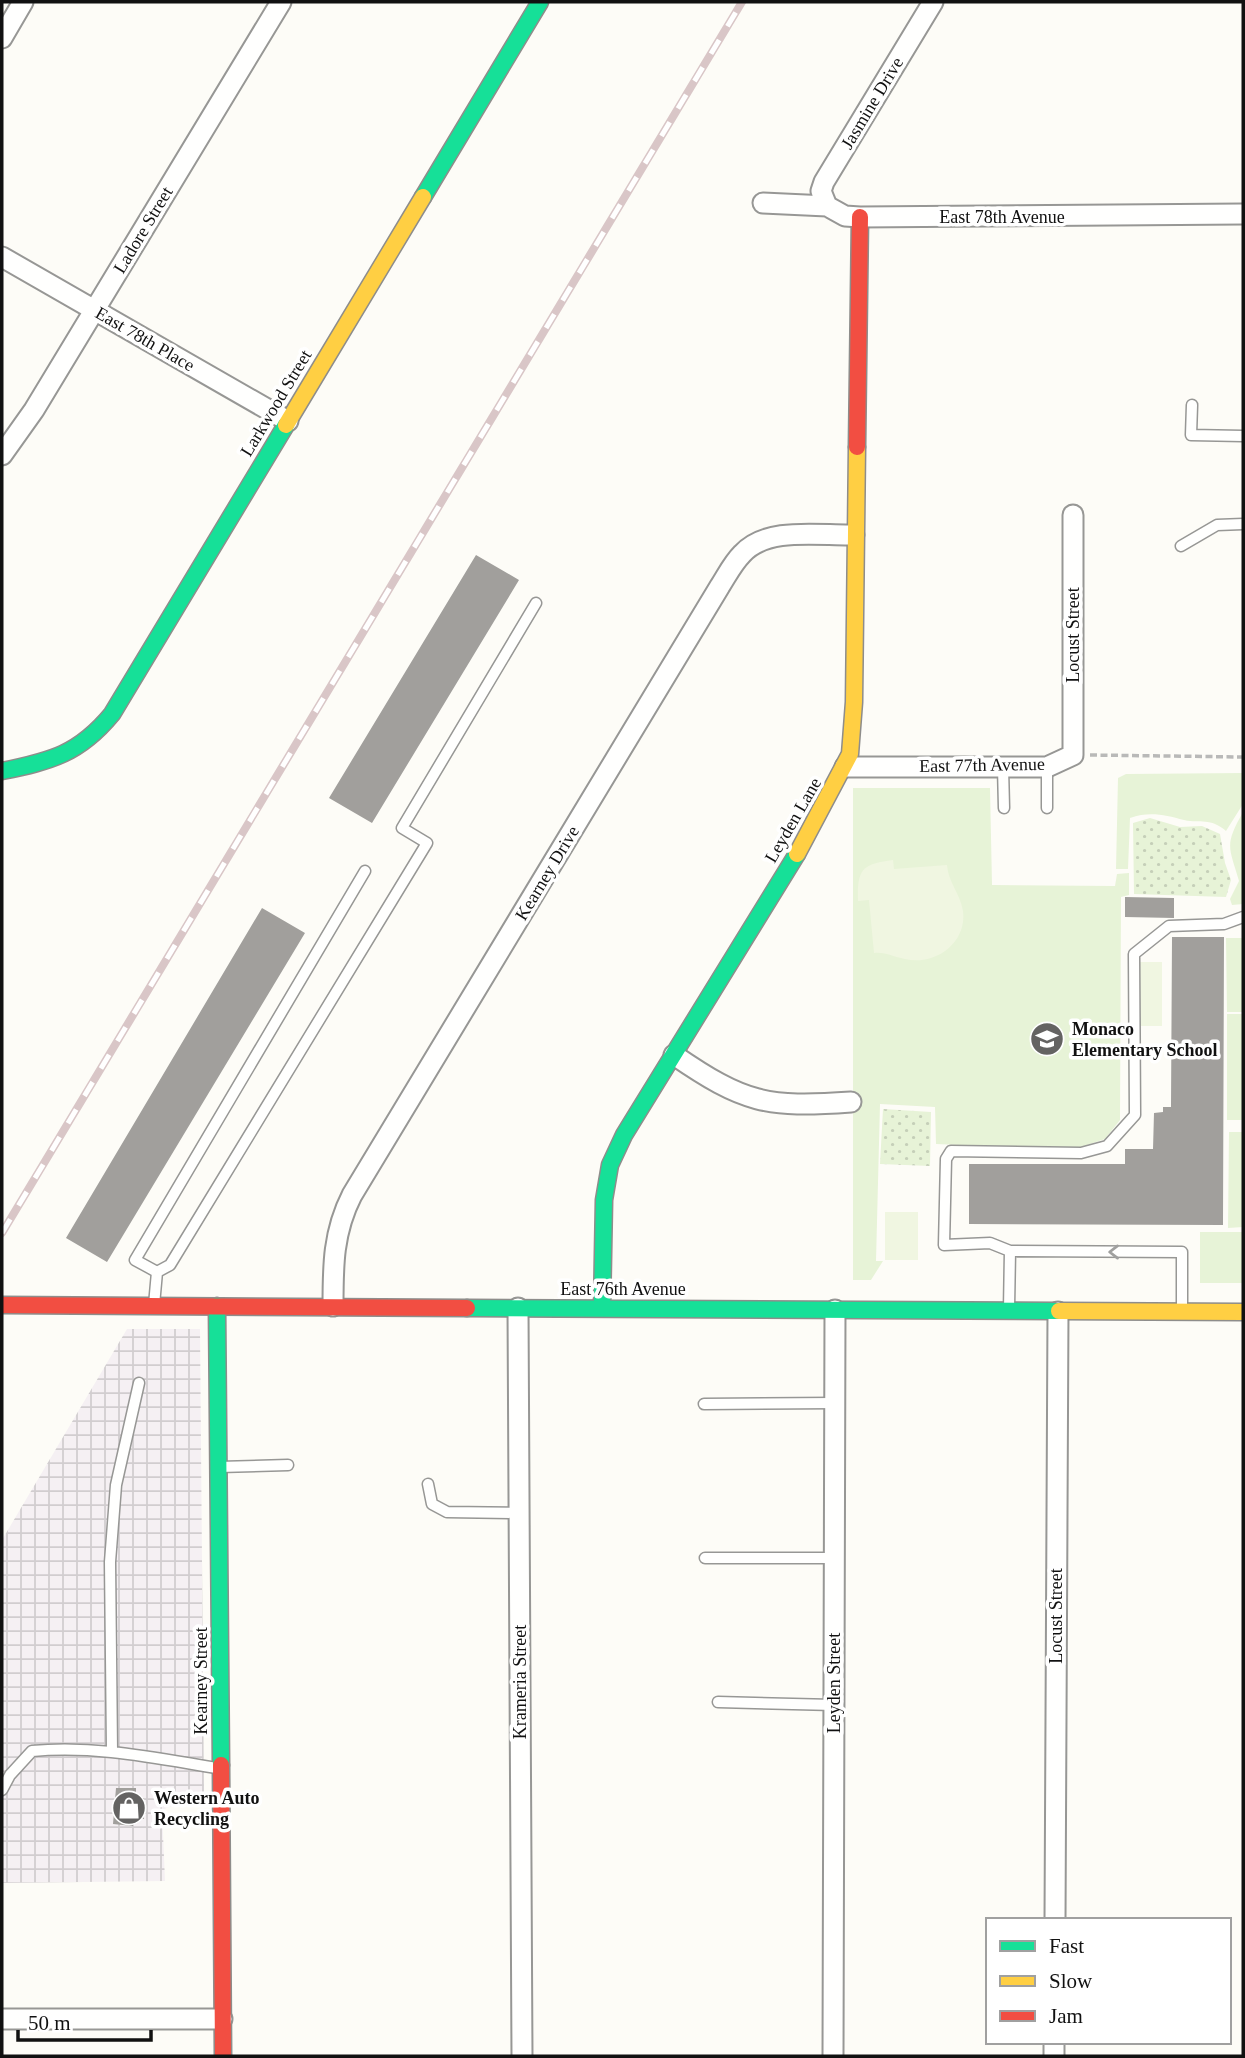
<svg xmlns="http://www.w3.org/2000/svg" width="1245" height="2058" font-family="Georgia,serif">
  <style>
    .industrial { fill: url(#industrial-grid) }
    .grass { fill: #e7f3d7 }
    .park { fill: url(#park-dots) }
    .pitch { fill: #f0f6e1 }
    .building { fill: #a19f9c }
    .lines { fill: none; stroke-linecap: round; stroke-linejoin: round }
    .lane-casing { stroke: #979795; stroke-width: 13 }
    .street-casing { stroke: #979795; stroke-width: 23 }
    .fast-casing { stroke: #8e8d8b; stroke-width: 19 }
    .slow-casing { stroke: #8e8d8b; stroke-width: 19 }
    .jam-casing { stroke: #8e8d8b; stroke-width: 19 }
    .path { stroke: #b9b9b8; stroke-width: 3.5; stroke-dasharray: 7 3.5; stroke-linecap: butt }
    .lane { stroke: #fffffe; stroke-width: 10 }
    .street { stroke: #fffffe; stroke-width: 19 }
    .fast { stroke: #16e098; stroke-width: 16 }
    .slow { stroke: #ffcf43; stroke-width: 16 }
    .jam { stroke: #f24e42; stroke-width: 16 }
    .rail-casing { stroke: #d9c6c7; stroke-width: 8 }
    .rail { stroke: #fff; stroke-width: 5; stroke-dasharray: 16; stroke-linecap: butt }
    .oneway { stroke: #a0a09f }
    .labels { text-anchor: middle; stroke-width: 7; stroke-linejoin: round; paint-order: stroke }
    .street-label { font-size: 18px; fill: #111; stroke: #fff }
    .poi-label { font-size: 18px; font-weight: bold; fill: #111; stroke: #fff; text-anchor: start }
  </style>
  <defs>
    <pattern id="industrial-grid" width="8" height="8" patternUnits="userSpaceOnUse" patternTransform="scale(1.75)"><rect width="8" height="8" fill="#f5f0f3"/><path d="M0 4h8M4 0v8" fill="none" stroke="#d1cdcf"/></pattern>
    <pattern id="park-dots" width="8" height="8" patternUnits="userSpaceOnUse" patternTransform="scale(1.75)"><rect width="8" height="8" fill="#e7f3d7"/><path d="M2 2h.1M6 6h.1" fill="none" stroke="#c5cfb8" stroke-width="1.8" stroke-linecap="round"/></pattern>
  </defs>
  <rect width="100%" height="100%" fill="#fdfcf7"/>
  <!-- industrial -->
  <path class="industrial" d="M127,1329H200L204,1793L162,1810L165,1881L2,1883V1540Z"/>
  <!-- grass -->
  <path class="grass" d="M1243,773V804L1226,831C1210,817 1201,824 1184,820C1165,815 1150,811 1130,818L1128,869H1116L1118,778L1126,774Z
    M853,788H990L992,885L1115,886L1117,874L1129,873V895L1121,897L1120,1120L1105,1139L1072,1150L936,1144L935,1107L880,1104L876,1261H883L871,1280H853Z
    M1243,812V904L1232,905L1230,899L1239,881C1229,846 1224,846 1243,812Z
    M1226,938H1243V1012H1227Z
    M1227,1014H1243V1120H1227Z
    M1229,1132H1242L1243,1227L1228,1228Z
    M1200,1232H1243V1283H1200Z"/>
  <!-- park -->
  <path class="park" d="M1150,818L1180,827L1202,826L1220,834L1225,863L1231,880L1226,897L1134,894L1133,823Z
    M883,1109L931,1112L930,1166L880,1164Z"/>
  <!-- pitch -->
  <path class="pitch" d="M893,860L894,869L947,865C948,882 960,893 963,911C967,943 935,966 905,959C893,957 887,952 874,953L869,900L858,901C857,868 863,864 893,860Z
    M1139,962H1162V1026H1139Z
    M885,1212H918V1260H885Z"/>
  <!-- building -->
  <path class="building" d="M476,555L519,580L372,823L329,798Z
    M1125,897L1174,898V918L1125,917Z
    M262,908L305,933L107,1262L66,1238Z
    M1172,937H1224L1223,1225L969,1224V1164H1125V1149H1153L1154,1113L1163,1112V1107H1171Z
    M116,1788H136V1798H144V1819H133V1826L113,1824Z"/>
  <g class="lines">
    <!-- lane casing -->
    <g class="lane-casing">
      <path id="lane" d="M1192,405L1191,435L1243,436
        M1181,546L1217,525L1243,524
        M1003,767L1004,808
        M1047,767V808
        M1010,1251L990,1243L944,1245L946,1159L951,1151L1081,1153L1107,1146L1135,1115L1134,954L1169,926L1224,924L1243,917
        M157,1272L170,1265L427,843L402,828L536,603
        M154,1305L157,1272L135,1260L365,871
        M1009,1309L1010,1251L1182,1252V1309
        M704,1404L835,1403
        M219,1467L288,1465
        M428,1484L432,1504L447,1512L519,1513
        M705,1558H835
        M718,1702L834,1705
        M112,1751L110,1562L116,1485L139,1383
        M2,1790L10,1775L32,1751C95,1745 155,1758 217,1768"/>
    </g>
    <!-- street casing -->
    <g class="street-casing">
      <path id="street" d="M2,38L23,2
        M763,203L827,206L845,216L860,217L1243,214
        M827,206L821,191L824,182L933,2
        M2,257L288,421
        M2,455L34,410L281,2
        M845,767H1047L1073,755V515
        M674,1055C744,1103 766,1108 851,1102
        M333,1306C333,1266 333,1232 352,1195L720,586C727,575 733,563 742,554C767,526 820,536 854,535
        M518,1308L522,2056
        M1055,1920L1058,1312
        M2,2019H222
        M833,2056L835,1310
        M1054,2056V2042"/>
    </g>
    <!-- fast casing -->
    <g class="fast-casing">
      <path id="fast" d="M423,197L540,2
        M2,771C51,761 79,754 112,714L286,425
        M217,1306L221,1765
        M467,1308L1059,1311
        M602,1308L604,1200L610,1165L624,1135L797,854"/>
    </g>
    <!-- slow casing -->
    <g class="slow-casing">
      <path id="slow" d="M286,425L423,197
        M797,854L850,754L854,702L857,447
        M1059,1311L1243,1312"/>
    </g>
    <!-- jam casing -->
    <g class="jam-casing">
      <path id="jam" d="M857,447L860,217
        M2,1305L467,1308
        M221,1765L223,2056"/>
    </g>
    <!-- path -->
    <path class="path" d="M1090,755L1243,757"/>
    <!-- lane -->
    <use href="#lane" class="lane"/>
    <!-- street -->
    <use href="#street" class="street"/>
    <!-- fast -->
    <use href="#fast" class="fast"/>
    <!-- slow -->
    <use href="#slow" class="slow"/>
    <!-- jam -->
    <use href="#jam" class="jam"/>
    <!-- rail casing -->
    <g class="rail-casing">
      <path id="rail" d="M2,1233L742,2"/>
    </g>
    <!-- rail -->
    <use href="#rail" class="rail"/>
  </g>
  <!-- one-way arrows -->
  <defs><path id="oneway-chevron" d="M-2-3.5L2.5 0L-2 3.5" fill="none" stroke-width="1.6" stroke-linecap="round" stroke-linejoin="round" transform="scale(1.75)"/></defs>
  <use class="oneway" href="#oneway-chevron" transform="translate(1114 1252) rotate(-180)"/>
  <!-- icons -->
  <defs>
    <g id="school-disc" transform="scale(1.75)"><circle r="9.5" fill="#646362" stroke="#fff"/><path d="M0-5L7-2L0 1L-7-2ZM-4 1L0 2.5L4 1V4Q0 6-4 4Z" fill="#fff"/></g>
    <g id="shop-disc" transform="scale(1.75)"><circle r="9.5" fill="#646362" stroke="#fff"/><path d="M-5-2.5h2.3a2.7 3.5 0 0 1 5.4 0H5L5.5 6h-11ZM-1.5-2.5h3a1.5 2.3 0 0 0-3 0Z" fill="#fff"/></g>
  </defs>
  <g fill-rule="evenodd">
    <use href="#school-disc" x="1047" y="1039"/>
    <use href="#shop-disc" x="129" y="1808"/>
  </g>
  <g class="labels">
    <!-- street labels -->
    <g class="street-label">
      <text transform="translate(872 103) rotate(-59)" y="6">Jasmine Drive</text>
      <text x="1002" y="223">East 78th Avenue</text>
      <text transform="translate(143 230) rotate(-59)" y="6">Ladore Street</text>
      <text transform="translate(145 339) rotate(30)" y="6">East 78th Place</text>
      <text transform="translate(276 403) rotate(-59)" y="6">Larkwood Street</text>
      <text transform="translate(1073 635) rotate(-90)" y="6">Locust Street</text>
      <text transform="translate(982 765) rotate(-1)" y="6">East 77th Avenue</text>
      <text transform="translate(793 820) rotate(-60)" y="6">Leyden Lane</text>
      <text transform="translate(547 873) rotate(-59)" y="6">Kearney Drive</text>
      <text x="623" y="1295">East 76th Avenue</text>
      <text transform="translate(1056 1616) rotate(-90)" y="6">Locust Street</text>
      <text transform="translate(201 1681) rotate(-90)" y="6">Kearney Street</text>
      <text transform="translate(520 1682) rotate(-90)" y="6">Krameria Street</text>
      <text transform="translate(834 1683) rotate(-90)" y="6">Leyden Street</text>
    </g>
    <!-- poi labels -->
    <g class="poi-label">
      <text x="1072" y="1035">Monaco<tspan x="1072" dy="21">Elementary School</tspan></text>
      <text x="154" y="1804">Western Auto<tspan x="154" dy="21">Recycling</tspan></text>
    </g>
  </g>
  <!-- border -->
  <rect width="1245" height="2058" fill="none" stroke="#111111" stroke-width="7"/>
  <!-- legend -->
  <rect x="986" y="1918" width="245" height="126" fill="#ffffff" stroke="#a0a0a0" stroke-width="2"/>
  <rect x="1000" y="1941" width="35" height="10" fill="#16e098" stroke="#a0a0a0" stroke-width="2"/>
  <text x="1049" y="1953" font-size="21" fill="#111111">Fast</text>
  <rect x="1000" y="1976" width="35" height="10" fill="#ffcf43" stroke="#a0a0a0" stroke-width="2"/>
  <text x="1049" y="1988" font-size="21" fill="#111111">Slow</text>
  <rect x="1000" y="2011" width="35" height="10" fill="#f24e42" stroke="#a0a0a0" stroke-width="2"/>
  <text x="1049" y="2023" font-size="21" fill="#111111">Jam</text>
  <!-- scale -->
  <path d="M18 2030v10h133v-10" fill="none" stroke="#111111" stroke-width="3.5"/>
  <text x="28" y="2030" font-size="21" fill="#111111" stroke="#ffffff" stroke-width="5" paint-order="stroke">50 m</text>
</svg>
